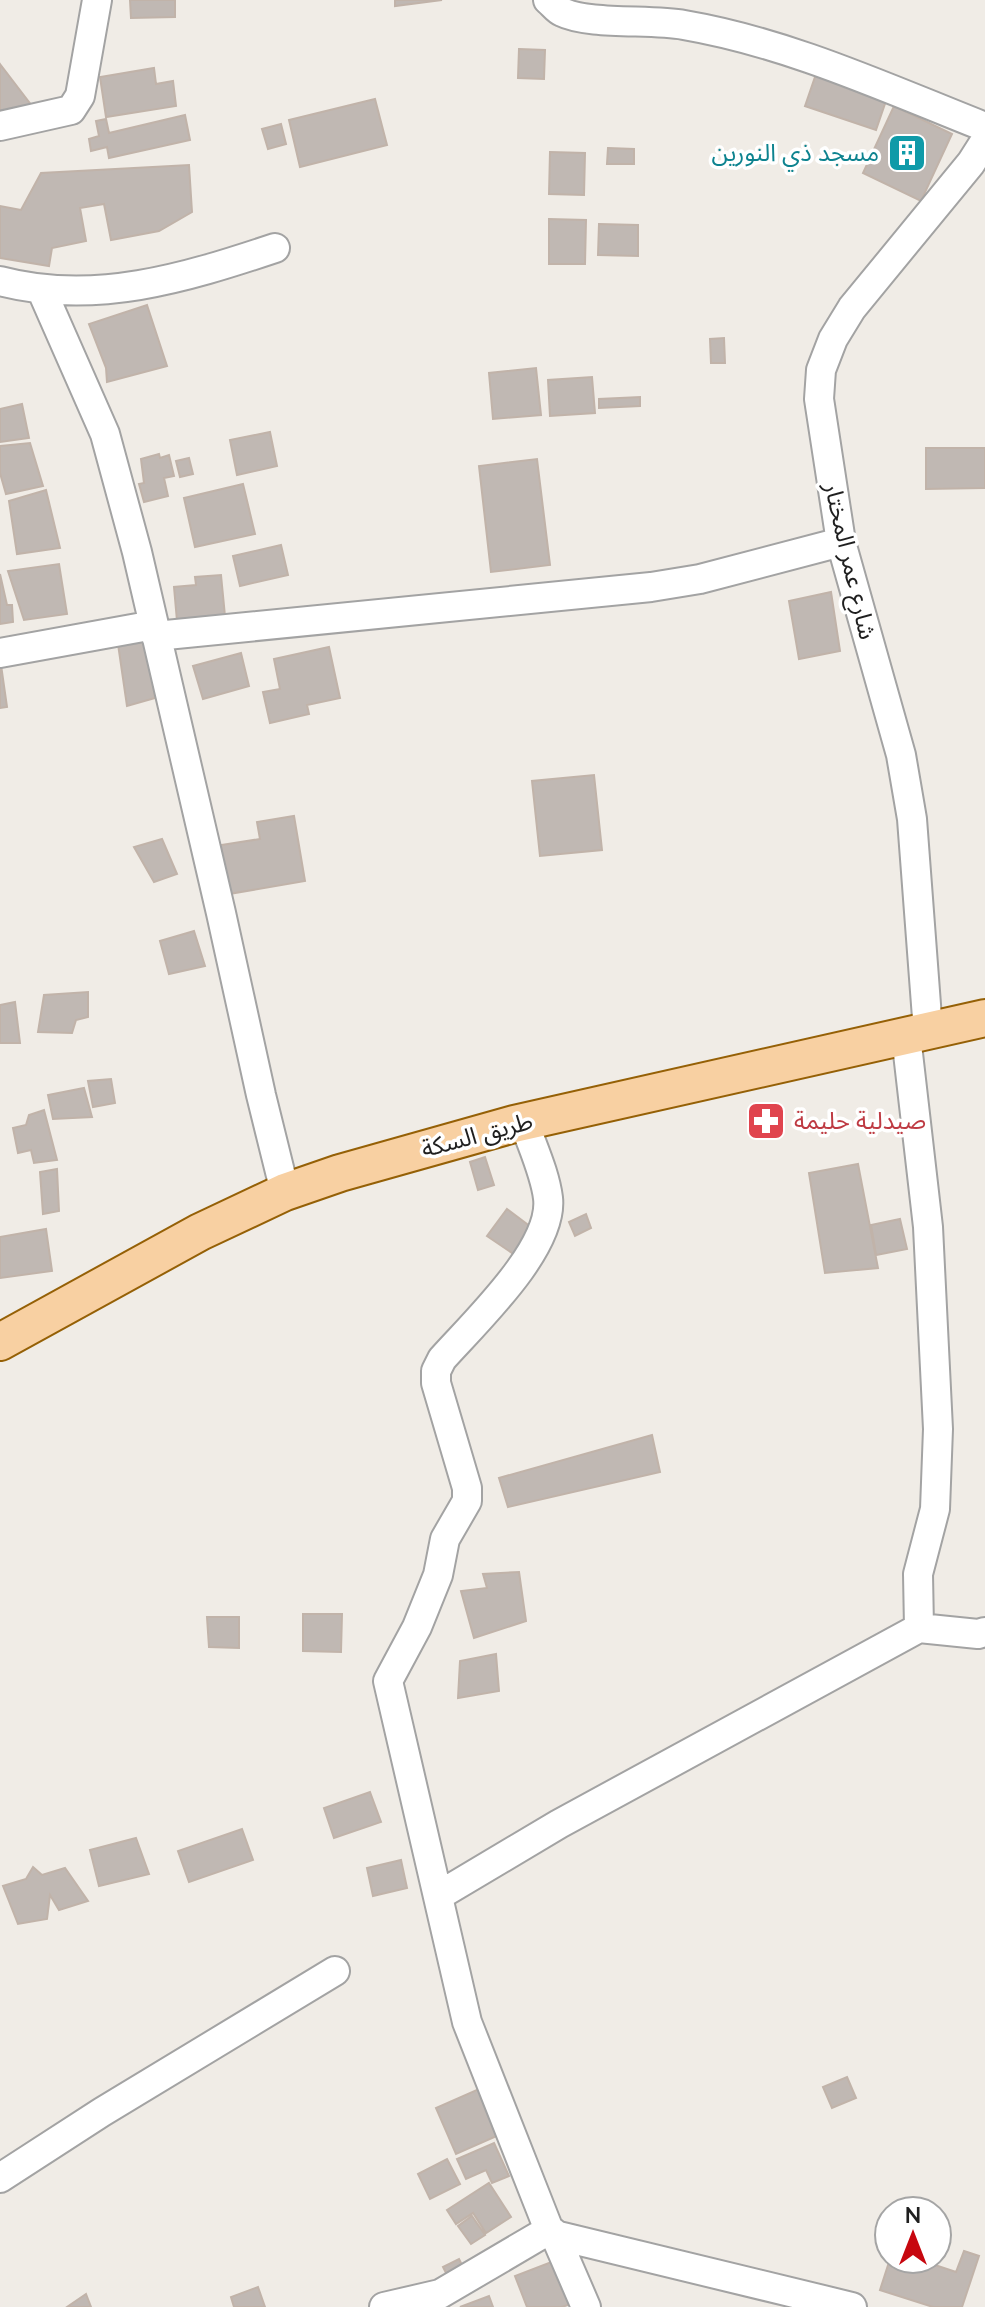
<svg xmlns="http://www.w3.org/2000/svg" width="985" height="2307" font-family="'Nunito Sans','Noto Sans Arabic',sans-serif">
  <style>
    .building { fill: #c0b8b3; stroke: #c1b3a9; stroke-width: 2 }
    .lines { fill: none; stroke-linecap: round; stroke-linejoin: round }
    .minor-casing { stroke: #a3a3a3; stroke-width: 32 }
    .major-casing { stroke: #956006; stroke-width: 40 }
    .minor { stroke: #fff; stroke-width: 28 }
    .major { stroke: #f8d0a2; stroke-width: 36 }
    .labels { text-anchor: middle; stroke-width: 7; stroke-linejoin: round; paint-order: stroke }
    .culture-label { font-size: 24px; fill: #0d838f; stroke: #fff; text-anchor: end }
    .street-label { font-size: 24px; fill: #1f1f1f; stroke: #fff }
    .health-label { font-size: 24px; fill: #be3a42; stroke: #fff; text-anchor: start }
  </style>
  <rect width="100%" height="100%" fill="#f0ece6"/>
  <!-- building -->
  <path class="building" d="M130,0H175V17L131,18Z
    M395,0H442L395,6Z
    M519,49L545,50L544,79L518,78Z
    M0,64L35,110L0,113Z
    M154,68L156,84L173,81L176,106L106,117L100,77Z
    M816,74L887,98L876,130L805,106Z
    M375,99L387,145L300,167L289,120Z
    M894,106L952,134L921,201L863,173Z
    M185,115L190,140L109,158L107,147L91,151L89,139L99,136L96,121L106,119L109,133Z
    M281,124L286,144L268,149L262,129Z
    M608,148L634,149V164H607Z
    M550,152L585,153L584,195L549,194Z
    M189,165L192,212L159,231L111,240L104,204L80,208L86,241L52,248L49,266L0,258V206L21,210L41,173Z
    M549,219L586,220L585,264H549Z
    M599,224L638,225V256L598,255Z
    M147,305L167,366L107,382L106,368L89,324Z
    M724,338L725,363H711L710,339Z
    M536,368L541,415L493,419L489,373Z
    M592,377L595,413L550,416L548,380Z
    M640,397V406L599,408V399Z
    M22,404L29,438L0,442V409Z
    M270,432L277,466L237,475L230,440Z
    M30,443L43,486L6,494L0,473V446Z
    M926,448H985V488L926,489Z
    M159,454L160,458L169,455L174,476L164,478L168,496L144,502L139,484L144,483L141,459Z
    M189,458L193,474L180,477L176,461Z
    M537,459L550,565L491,572L479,466Z
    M243,484L255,534L195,547L184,498Z
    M46,490L60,548L17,554L9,501Z
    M281,545L288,575L240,586L233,556Z
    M59,564L67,614L24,620L8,571Z
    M0,574L7,605H12L13,622L0,624Z
    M221,575L225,616L177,621L174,587L196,585L195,577Z
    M831,592L840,651L799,659L789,601Z
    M147,640L155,698L127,706L118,644Z
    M329,647L340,698L307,705L309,714L270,723L263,692L280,689L274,659Z
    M241,653L249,686L203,699L193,666Z
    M1,665L7,707L0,708V665Z
    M594,775L602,850L540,856L532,781Z
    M294,816L305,881L229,894L221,845L260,839L257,822Z
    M162,839L177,874L154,882L134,847Z
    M194,931L205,966L169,974L160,941Z
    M88,992V1017L76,1020L72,1033L38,1032L44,995Z
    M15,1002L20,1043H0V1005Z
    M111,1079L115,1103L93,1107L88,1081Z
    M84,1088L92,1117L53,1119L48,1095Z
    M44,1110L57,1160L34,1163L31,1150L18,1153L13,1128L26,1125L29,1115Z
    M485,1157L494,1185L478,1190L470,1162Z
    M858,1164L878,1268L825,1273L809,1173Z
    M57,1169L59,1211L43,1214L40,1172Z
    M507,1209L531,1227L515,1255L487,1236Z
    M586,1214L591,1228L575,1236L569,1222Z
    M900,1219L907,1249L876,1255L871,1225Z
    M46,1229L52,1271L0,1278V1237Z
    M652,1435L660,1472L508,1507L499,1478Z
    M519,1572L526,1621L474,1638L461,1591L487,1588L483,1574Z
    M303,1614H342L341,1652L303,1651Z
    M207,1617H239V1648L209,1647Z
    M496,1654L499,1691L458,1698L460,1661Z
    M370,1792L381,1822L334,1838L324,1808Z
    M242,1829L253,1860L189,1882L178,1851Z
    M136,1838L149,1874L99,1886L90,1850Z
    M401,1860L407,1888L373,1896L367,1868Z
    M33,1867L42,1875L65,1868L88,1901L59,1910L50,1895L47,1919L18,1924L3,1886L26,1879Z
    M847,2077L856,2098L832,2108L823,2087Z
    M479,2089L499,2135L456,2154L436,2108Z
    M494,2143L509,2176L492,2183L486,2170L466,2179L457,2159Z
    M447,2159L460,2184L430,2199L418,2174Z
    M489,2183L511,2217L486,2233L473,2213L456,2224L447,2210Z
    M472,2216L485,2235L471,2244L458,2226Z
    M964,2251L979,2256L962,2307H933L880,2290L890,2259H917L956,2272Z
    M459,2259L465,2271L449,2279L443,2267Z
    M554,2261L571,2304L562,2307H527L515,2276Z
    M258,2287L265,2307H234L231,2297Z
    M86,2294L91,2307H67Z
    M489,2296L493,2307H460Z"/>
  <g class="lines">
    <!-- minor casing -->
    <g class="minor-casing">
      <path id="minor" d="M548,0C553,4 557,10 562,12C588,25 652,19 684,25C789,43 886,88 985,127
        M0,126L71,110L80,96L97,0
        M0,281C94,306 185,278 275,248
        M42,291L105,434L137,552L221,913L261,1095L285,1192
        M156,636L651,587L700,579L841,542
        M0,653L154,625
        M928,1031L912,819L901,755L841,542L819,399L821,370L833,339L852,308L971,163L985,141
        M906,1036L928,1227L938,1429L935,1509L918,1574L919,1628
        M524,1122C532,1146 545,1173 548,1198C554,1248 474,1323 442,1359L436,1371V1383L467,1488V1501L445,1539L438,1575L417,1627L388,1681L467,2022L549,2230
        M438,1896L559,1824L919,1628L978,1634L985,1632
        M0,2178L102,2112L335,1971
        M555,2235L852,2307
        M384,2307L440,2294L549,2230L554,2233L586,2307"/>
    </g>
    <!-- major casing -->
    <g class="major-casing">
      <path id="major" d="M0,1342L200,1232L285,1192L340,1173L514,1124L985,1018"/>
    </g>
    <!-- minor -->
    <use href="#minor" class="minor"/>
    <!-- major -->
    <use href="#major" class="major"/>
  </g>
  <!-- icons -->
  <defs>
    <g id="building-square" transform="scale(2)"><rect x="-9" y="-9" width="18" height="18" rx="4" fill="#0f9aa8" stroke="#fff"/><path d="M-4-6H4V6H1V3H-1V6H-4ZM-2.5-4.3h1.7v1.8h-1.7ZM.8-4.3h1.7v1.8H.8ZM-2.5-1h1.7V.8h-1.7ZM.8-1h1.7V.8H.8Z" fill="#fff"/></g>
    <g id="pharmacy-square" transform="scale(2)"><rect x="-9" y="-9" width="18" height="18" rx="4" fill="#e0444e" stroke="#fff"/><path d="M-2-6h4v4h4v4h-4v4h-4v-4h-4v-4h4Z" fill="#fff"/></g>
  </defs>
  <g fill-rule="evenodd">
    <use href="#building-square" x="907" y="153"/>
    <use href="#pharmacy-square" x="766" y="1121"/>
  </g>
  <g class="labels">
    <!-- culture labels -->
    <g class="culture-label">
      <text x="879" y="161">مسجد ذي النورين</text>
    </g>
    <!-- street labels -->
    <g class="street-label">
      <text transform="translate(850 561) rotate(77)" y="8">شارع عمر المختار</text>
      <text transform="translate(477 1135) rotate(-15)" y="8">طريق السكة</text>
    </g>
    <!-- health labels -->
    <g class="health-label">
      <text x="794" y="1129">صيدلية حليمة</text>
    </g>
  </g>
  <!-- north arrow -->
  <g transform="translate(913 2235)"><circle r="38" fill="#ffffff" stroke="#a5a5a5" stroke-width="2"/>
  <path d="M0-6L14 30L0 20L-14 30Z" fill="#c7070f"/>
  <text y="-12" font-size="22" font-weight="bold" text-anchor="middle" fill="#1f1f1f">N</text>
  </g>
</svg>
